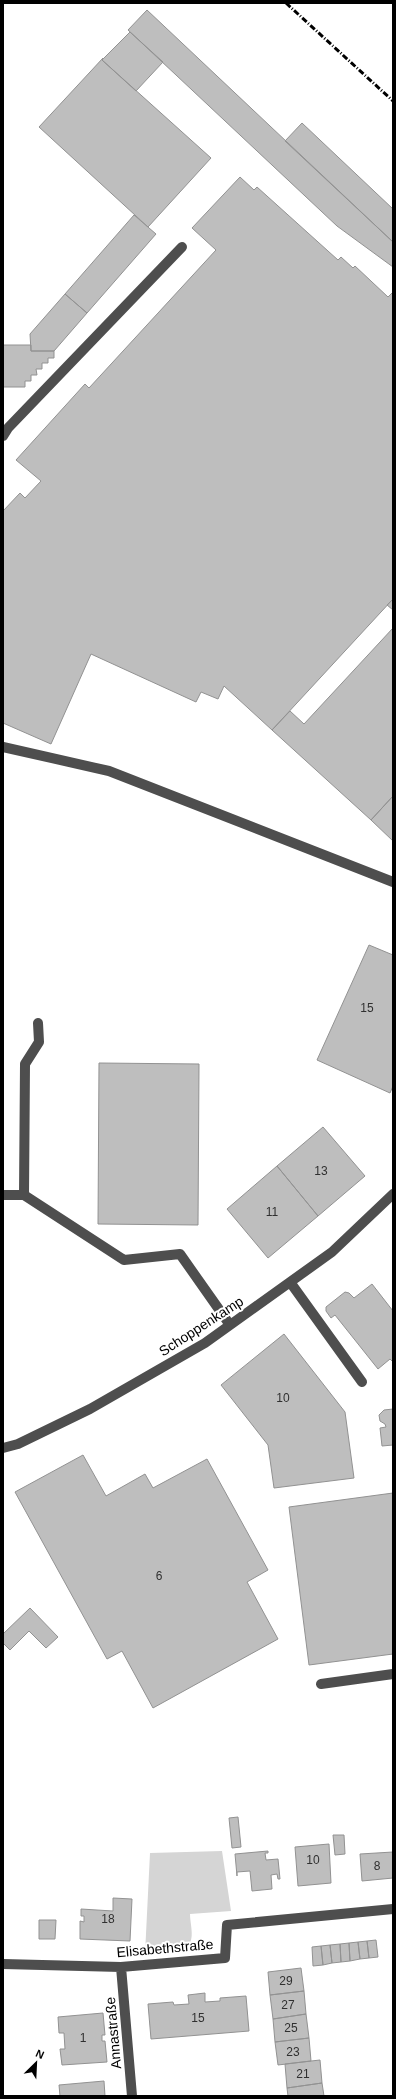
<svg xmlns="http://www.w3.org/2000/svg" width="396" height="2099" font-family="Helvetica,sans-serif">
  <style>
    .green { fill: #d5d5d5 }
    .building { fill: #bebebe; stroke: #929292 }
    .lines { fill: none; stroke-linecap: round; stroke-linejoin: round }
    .minor { stroke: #4e4e4e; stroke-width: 10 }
    .rail { stroke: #000; stroke-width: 3; stroke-dasharray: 6 2 1 2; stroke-linecap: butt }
    .labels { text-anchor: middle; stroke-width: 4; stroke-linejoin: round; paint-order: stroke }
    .number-label { font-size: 12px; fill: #303030 }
    .street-label { font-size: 14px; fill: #000; stroke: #fff }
  </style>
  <rect width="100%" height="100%" fill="#fff"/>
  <!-- green -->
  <path class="green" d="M222,1851L231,1911L190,1914C190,1923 194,1935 190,1943C185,1957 157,1953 145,1954L150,1853Z"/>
  <!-- building -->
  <path class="building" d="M147,10L393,242V267L337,226L128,30Z
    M130,32L163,62L136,91L102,60Z
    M103,58L102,60L211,158L148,227L39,127Z
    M302,123L393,209V242L285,141Z
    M240,177L254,190L257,187L338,260L341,257L353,268L355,266L388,297L393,292V599L272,730L224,686L218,699L201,692L196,702L91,654L51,744L3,723V511L20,493L25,498L41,481L16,460L85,384L89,388L216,250L192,228Z
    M134,215L156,234L87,313L65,294Z
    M65,294L87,313L54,351H31L30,334Z
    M3,345H31V351H54V358H48V363H42V369H36L37,375H31V381H25V387H3Z
    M393,599V610L387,605Z
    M393,628V796L371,820L272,730L290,711L304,724Z
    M393,796V841L371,820Z
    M369,945L393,955V1086L390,1093L317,1060Z
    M99,1063L199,1064L198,1225L98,1224Z
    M323,1127L365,1176L318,1216L277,1166Z
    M277,1166L318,1216L268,1258L227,1209Z
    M372,1284L393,1311V1362L390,1359L378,1369L335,1315L331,1318L326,1311V1307L345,1292L349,1293L354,1298Z
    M284,1334L345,1412L354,1478L274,1488L268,1445L221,1385Z
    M393,1409V1445L382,1446L380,1428L386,1427L385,1424L380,1421L379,1415L384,1410Z
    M83,1455L106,1496L145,1474L153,1488L207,1459L268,1570L247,1582L278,1639L153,1708L122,1651L107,1659L15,1492Z
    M393,1493V1654L309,1665L289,1507Z
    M30,1608L58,1637L46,1648L29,1631L10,1650L3,1643V1634Z
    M238,1817L241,1847L232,1848L229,1818Z
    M333,1835H344L345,1854L335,1855Z
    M329,1844L331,1883L298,1886L295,1847Z
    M268,1851V1853H265L266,1860L278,1859L280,1879H278L277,1874L271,1875L272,1889L252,1891L250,1871L237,1872V1876L235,1854Z
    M393,1852V1878L362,1881L360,1854Z
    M113,1898L132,1899L130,1941L80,1939V1921L84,1922V1916H81V1909L113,1911Z
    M39,1920H56L55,1939H39Z
    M376,1940L378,1957L369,1958L367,1941Z
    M367,1941L369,1958L360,1959L358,1942Z
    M358,1942L360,1959L350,1961L349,1943Z
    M349,1943L350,1961L341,1962L340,1944Z
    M340,1944L341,1962L332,1963L330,1945Z
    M330,1945L332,1963L323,1965L321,1946Z
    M321,1946L323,1965L313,1966L312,1947Z
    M301,1968L304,1991L270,1995L268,1972Z
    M304,1991L306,2014L273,2019L270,1995Z
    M205,1993V2002L220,2001V1998L246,1996L249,2031L151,2039L148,2004L173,2002L174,2005L189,2004L188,1995Z
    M103,2013L105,2035H102V2041H105L107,2062L62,2065L60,2049H65L64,2033H59L58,2017Z
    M306,2014L309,2038L275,2042L273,2019Z
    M309,2038L311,2061L278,2065L275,2042Z
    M320,2060L322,2083L287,2088L285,2064Z
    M104,2081L105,2096H60L59,2085Z
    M322,2083L324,2096H288L287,2088Z"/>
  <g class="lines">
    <!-- minor -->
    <path class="minor" d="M3,436L8,428L182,247
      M3,747L109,771L393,882
      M3,1195H24L25,1064L39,1042L38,1023
      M24,1195L124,1260L180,1254L230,1325
      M290,1282L362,1382
      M3,1448L18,1444L90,1409L205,1343L332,1252L393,1194
      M321,1684L393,1674
      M3,1964L121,1967L225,1958L227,1925L393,1909
      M121,1967L132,2096"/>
    <!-- rail -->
    <path class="rail" d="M286,3L393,101"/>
  </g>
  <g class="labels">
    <!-- number labels -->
    <g class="number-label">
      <text x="367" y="1012">15</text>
      <text x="321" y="1175">13</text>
      <text x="272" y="1216">11</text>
      <text x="283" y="1402">10</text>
      <text x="159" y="1580">6</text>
      <text x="313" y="1864">10</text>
      <text x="377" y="1870">8</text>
      <text x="108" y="1923">18</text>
      <text x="286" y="1985">29</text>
      <text x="288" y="2009">27</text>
      <text x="198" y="2022">15</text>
      <text x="291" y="2032">25</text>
      <text x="83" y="2042">1</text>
      <text x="293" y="2056">23</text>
      <text x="303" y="2078">21</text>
    </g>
    <!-- street labels -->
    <g class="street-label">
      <text transform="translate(201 1326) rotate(-33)" y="5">Schoppenkamp</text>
      <text transform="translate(165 1948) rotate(-5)" y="5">Elisabethstraße</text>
      <text transform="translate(113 2033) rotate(-95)" y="5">Annastraße</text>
    </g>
  </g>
  <!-- border -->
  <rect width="396" height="2099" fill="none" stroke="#000000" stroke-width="8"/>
  <!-- north arrow -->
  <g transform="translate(36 2063) rotate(24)" stroke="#ffffff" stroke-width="3" paint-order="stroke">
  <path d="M0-3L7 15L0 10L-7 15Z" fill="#000000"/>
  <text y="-6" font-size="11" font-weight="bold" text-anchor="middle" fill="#000000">N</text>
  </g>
</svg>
